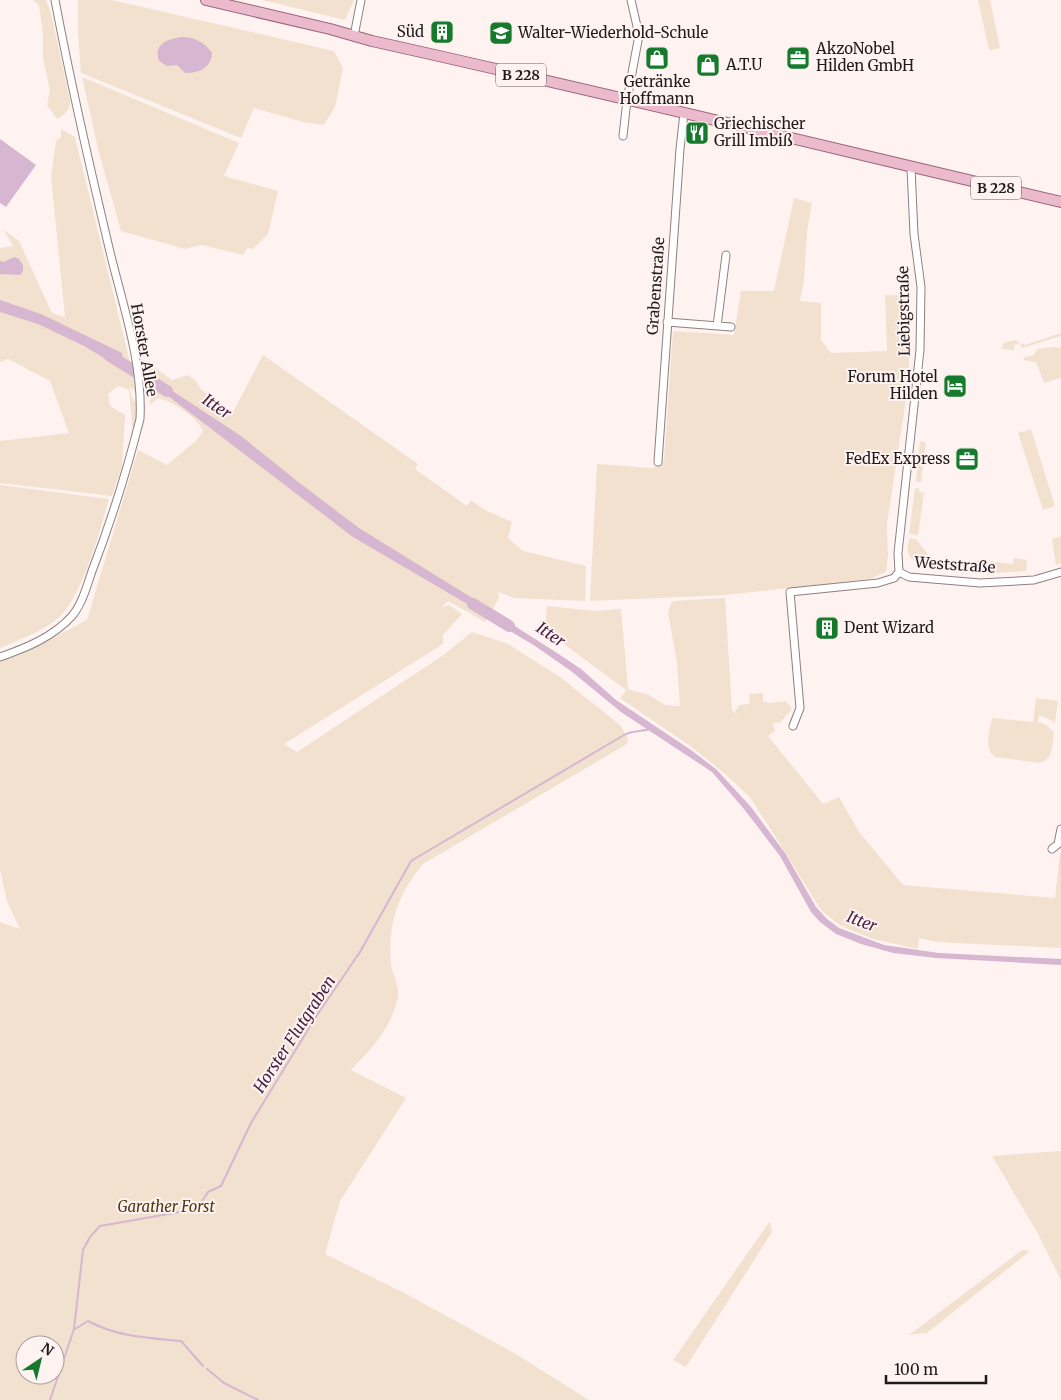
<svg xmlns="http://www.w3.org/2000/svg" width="1061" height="1400" font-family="Merriweather,serif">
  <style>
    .green { fill: #f2e1ce; fill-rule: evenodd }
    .water { fill: #d6b6d0 }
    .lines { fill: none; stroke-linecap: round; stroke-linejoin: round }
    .stream { stroke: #d6b6d0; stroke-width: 2 }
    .river { stroke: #d6b6d0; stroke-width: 12 }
    .street-casing { stroke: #8d807f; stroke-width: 9 }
    .primary-casing { stroke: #9d6479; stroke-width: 12 }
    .street { stroke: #fff; stroke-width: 7 }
    .primary { stroke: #ecbacd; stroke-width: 10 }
    .labels { text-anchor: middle; stroke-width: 4; stroke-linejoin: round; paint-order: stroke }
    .shield { fill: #fff3f2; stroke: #635c5c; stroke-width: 1 }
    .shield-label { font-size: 14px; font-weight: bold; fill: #201b1b }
    .poi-label { font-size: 15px; fill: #201b1b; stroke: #fff3f2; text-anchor: start }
    .street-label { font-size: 15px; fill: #201b1b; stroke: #fff3f2 }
    .park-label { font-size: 15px; font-style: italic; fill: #513610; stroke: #fff3f2 }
    .water-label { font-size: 16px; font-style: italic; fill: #451d40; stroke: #fff3f2 }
  </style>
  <rect width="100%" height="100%" fill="#fff3f2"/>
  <!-- green -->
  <path class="green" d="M33,0H46L51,13L70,101C69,111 66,114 57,119L47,105L50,90L43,59V33L39,6Z
    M78,0H112L334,51L343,68L335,107L324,125L303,122L254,108L241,138L81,73L78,34Z
    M262,0H354L345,20Z
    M978,0H990L1000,48L989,50Z
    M82,77L239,143L224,176L278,191L268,234L253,249L247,248L243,255L202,245L185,249L121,231L99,153Z
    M61,129L75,137L136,387L135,391L129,387C131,393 131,401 138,403V416L133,432L129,391L126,388L118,386L108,394L110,406L125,415L122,466L112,496L0,483V441L69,433L50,381L8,359L0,362V248L13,246L4,230L19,241L52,313L65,317L51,176L56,141L61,137Z
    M794,198L812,203L807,232L804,280L800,301L821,303V340L831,353L887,351L885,295L909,296V379L887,524L888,556L886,572L869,579L725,595L590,601L597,464L652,468L660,465L664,461L673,331L734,335L741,291H774Z
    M1061,333V336L1022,348L1020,343L1014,345V350L1001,349L1004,343L1015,340L1025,345Z
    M1053,347L1061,348V378L1044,383L1036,362L1023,360L1025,357L1034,355L1037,349Z
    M263,355L418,464L415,469L467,506L471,500L485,510L512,522L508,538L523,551L586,566L585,601L514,598L498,592L499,598L485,622L448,601L441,608L449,605L462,614L443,635V644L284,744L297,752L445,654L472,632L508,644L560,677L621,726L628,739L627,744L423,864C399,892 387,925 391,963C392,974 400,986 398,997C391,1029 373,1047 351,1070L406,1098L340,1201L325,1254L408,1295L514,1353L589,1400H0V922L20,929L7,901L0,870V661L20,655L87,620L138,450L167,465L197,440L203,431C198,417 172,402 159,398L149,405L151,397L150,389L152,390L148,366L154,367L172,380L188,375L195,380L201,389L232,414ZM25,1345H55V1375H25Z
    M1031,429L1055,506L1043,510L1018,433Z
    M920,441L926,442L921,482H916Z
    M0,485L109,499C100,530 82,598 58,618C45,630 17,641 0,648Z
    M915,488L920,489L919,492L924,493L918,535L909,534Z
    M1061,536V563L1056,565L1052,539Z
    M910,538L916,539L927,553V560L939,562L940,567C923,565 900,562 910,538Z
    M1014,558L1027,560L1026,571L986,574L965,571L976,569L977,560L1013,564Z
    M725,598L732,711L742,717L735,712L739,705L750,704L749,694L763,693V702L770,703L786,701L792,709L780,723H773L775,731L768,736L823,804L839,797L859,832L903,885L1055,898L1060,853H1061V948L937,942L919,938L918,949L873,939L841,926L821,910L768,825L749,796L725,774L693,748L620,698L626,690L545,630L547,606L595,611L621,609L628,689L649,695L665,705L680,706L677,663L668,612L671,603L674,601Z
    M1036,698L1058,701L1055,723L1051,720L1039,715L1038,722L1046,725L1054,732C1052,744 1054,759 1040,763L995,757C983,749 990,730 992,718L1033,722Z
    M1061,1151V1280L1037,1232L992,1156Z
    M770,1221L772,1232L686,1367L673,1360Z
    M1022,1250L1030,1251L927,1333L909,1335Z"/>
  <!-- water -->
  <path class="water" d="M182,37C195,37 205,43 212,53C211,68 199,73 185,73L177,65L167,66L159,61C153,44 168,39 182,37Z
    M0,139L36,165L6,207L0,203Z
    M14,257L19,259L23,265V271L20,275L0,274V261L4,262Z
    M0,300L41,314L122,353L124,370L84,346L38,324L0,312Z
    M153,378L241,436L297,481L359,528L490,609L486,615L353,537L155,386Z
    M496,614L554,651L581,669L616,700L691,750L717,770L751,807L785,853L816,907L827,919L839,928L884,945L939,953L1061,959V965L936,958L893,953L861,944L836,934L820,922L811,912L780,856L744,809L712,772L621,712L571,671L535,646L492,620Z"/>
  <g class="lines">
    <!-- stream -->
    <path class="stream" d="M75,1329L88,1321C118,1337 147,1338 181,1341L203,1366
      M207,1369L224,1383L258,1400
      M50,1400L74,1329L83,1250L90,1237L100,1226L197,1209L208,1192L221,1186L251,1123L317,1015L360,952L411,861L624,735C633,730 640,732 650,729"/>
    <!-- river -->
    <path class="river" d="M110,356L167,391
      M473,604L509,626"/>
    <!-- street casing -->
    <g class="street-casing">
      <path id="street" d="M354,36L361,0
        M623,136L627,100L639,35L631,0
        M667,322L731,327
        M717,326L726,255
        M658,462L680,149L684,113
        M899,572L898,553L920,350L921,287L914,234L911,168
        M899,572L909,577L980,583L1034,580L1061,572
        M0,657C26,648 53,637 72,616C82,604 87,586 92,571C111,522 127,470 140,419C143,363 123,306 110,252C90,168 71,85 55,0
        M793,726L800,708L790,592L878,583L894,578L899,572
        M1052,849L1058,844L1061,829"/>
    </g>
    <!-- primary casing -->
    <g class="primary-casing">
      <path id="primary" d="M206,0L330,29L372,41C602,92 831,148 1061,202"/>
    </g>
    <!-- street -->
    <use href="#street" class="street"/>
    <!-- primary -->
    <use href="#primary" class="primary"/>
  </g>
  <!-- icons -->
  <defs>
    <g id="building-square" transform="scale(1.25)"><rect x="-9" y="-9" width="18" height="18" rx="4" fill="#167a2c" stroke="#fff3f2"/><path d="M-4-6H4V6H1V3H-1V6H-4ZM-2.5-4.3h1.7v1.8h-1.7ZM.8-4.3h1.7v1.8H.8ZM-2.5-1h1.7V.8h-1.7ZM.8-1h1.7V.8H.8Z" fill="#fff"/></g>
    <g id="school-square" transform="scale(1.25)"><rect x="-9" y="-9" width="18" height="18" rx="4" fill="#167a2c" stroke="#fff3f2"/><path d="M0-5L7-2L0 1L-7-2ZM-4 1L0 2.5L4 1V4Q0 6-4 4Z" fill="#fff"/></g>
    <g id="shop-square" transform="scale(1.25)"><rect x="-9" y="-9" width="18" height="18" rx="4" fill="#167a2c" stroke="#fff3f2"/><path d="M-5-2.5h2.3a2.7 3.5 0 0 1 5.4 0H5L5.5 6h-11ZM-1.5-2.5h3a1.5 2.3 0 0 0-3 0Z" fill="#fff"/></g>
    <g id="office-square" transform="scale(1.25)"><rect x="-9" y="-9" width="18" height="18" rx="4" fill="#167a2c" stroke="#fff3f2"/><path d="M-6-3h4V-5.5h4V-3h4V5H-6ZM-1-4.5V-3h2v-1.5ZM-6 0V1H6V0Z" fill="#fff"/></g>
    <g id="restaurant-square" transform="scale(1.25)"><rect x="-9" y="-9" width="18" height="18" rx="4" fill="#167a2c" stroke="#fff3f2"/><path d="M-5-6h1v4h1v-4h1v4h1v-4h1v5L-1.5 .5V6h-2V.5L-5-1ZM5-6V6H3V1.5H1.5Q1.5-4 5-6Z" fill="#fff"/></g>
    <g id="hotel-square" transform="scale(1.25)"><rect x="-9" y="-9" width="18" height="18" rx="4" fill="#167a2c" stroke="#fff3f2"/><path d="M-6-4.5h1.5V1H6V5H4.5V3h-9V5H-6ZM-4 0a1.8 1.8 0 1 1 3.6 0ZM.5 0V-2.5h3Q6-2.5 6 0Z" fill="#fff"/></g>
  </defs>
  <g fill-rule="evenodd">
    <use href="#building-square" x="442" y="32"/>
    <use href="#school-square" x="501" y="33"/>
    <use href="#shop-square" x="657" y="58"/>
    <use href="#office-square" x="798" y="58"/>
    <use href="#shop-square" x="708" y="65"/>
    <use href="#restaurant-square" x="697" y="133"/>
    <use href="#hotel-square" x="955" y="386"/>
    <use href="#office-square" x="967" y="459"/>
    <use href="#building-square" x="827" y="628"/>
  </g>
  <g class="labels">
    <!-- shield labels -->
    <g class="shield">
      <rect x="496" y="63.5" width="50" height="23" rx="4"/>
      <rect x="971" y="176.5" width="50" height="23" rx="4"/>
    </g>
    <g class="shield-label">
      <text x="521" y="80">B 228</text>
      <text x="996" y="193">B 228</text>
    </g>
    <!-- poi labels -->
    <g class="poi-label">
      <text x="424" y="37" text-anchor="end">Süd</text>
      <text x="518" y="38">Walter-Wiederhold-Schule</text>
      <text x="816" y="54">AkzoNobel<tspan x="816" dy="17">Hilden GmbH</tspan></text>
      <text x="726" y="70">A.T.U</text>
      <text x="657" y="87" text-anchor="middle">Getränke<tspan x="657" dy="17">Hoffmann</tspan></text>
      <text x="714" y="129">Griechischer<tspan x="714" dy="17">Grill Imbiß</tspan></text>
      <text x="938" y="382" text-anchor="end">Forum Hotel<tspan x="938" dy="17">Hilden</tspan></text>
      <text x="950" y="464" text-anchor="end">FedEx Express</text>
      <text x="844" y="633">Dent Wizard</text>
    </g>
    <!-- street labels -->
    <g class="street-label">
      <text transform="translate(656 286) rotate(-86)" y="5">Grabenstraße</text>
      <text transform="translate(904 311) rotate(-91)" y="5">Liebigstraße</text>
      <text transform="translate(144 350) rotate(80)" y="5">Horster Allee</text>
      <text transform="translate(955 565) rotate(4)" y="5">Weststraße</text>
    </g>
    <!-- park labels -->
    <g class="park-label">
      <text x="166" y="1212">Garather Forst</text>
    </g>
    <!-- water labels -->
    <g class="water-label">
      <text transform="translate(217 406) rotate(34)" y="6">Itter</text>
      <text transform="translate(551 634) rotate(34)" y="6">Itter</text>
      <text transform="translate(862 921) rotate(21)" y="6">Itter</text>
      <text transform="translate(294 1034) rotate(-57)" y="6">Horster Flutgraben</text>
    </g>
  </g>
  <!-- north arrow -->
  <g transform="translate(40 1360) rotate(35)"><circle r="24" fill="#fff3f2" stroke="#a69d9c"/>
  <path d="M0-4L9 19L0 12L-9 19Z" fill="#167a2c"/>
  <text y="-8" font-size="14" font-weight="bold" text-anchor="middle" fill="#201b1b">N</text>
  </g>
  <!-- scale -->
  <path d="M886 1375v8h100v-8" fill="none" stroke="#201b1b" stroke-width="2.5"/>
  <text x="894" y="1375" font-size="15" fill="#201b1b" stroke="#fff3f2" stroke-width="4" paint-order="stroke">100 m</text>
</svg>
